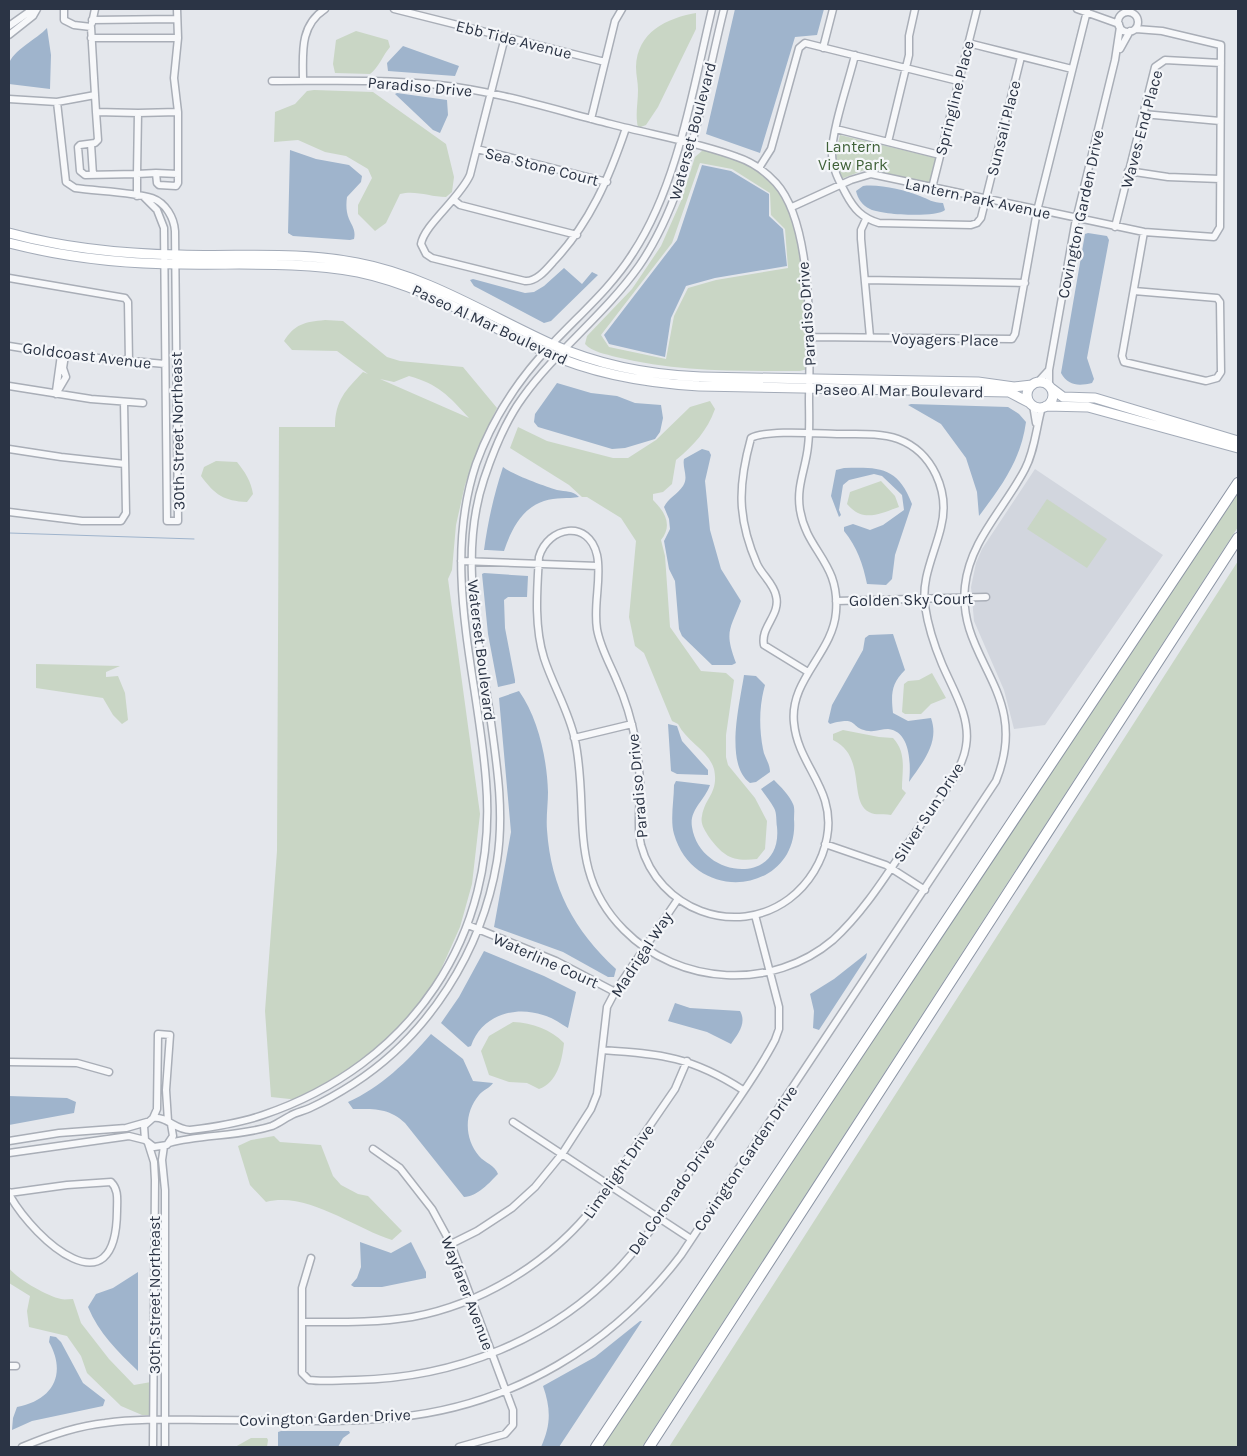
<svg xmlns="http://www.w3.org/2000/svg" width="1247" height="1456" font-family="Karla,sans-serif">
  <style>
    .built { fill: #d2d6de }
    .green { fill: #c9d6c5; fill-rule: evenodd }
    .water { fill: #9fb4cc }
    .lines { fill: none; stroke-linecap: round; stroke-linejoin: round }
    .stream { stroke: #9fb4cc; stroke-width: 1 }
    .minor-casing { stroke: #a9aeb7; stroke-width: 9 }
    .major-casing { stroke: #a3abb8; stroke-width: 11 }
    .highway-casing { stroke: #8b94a3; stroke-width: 12 }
    .minor { stroke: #f7f8fa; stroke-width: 6 }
    .major { stroke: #fff; stroke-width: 9 }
    .highway { stroke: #fff; stroke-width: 10 }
    .labels { text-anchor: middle; stroke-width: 4.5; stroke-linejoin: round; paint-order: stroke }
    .street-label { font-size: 16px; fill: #2b3445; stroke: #f4f6f9 }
    .park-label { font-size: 16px; fill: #3f6138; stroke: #f4f6f9 }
  </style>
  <rect width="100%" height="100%" fill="#e4e7ec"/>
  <!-- built -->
  <path class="built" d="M1035,469L1163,555L1045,725L1014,729L1004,690L974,621L971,587L976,563L982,549Z"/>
  <!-- green -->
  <path class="green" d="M696,13V29L658,107L646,125L638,128C635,114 638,104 638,90C638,82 636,75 636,67C637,32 667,18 696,13Z
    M356,31L388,40L390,47C383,55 379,67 370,74L335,73L333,64L336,40Z
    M314,90L373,92L446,144L454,177L452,192L446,197C430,197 416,190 400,194L386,223L375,231L358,214V205L372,178L368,169L346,156L325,152L298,140L274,142L275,112L295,104L307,91Z
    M840,135L936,158L930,183L867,169L841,179L835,156Z
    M703,150C715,153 728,156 739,160C751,165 767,179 776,188C805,215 810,330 808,369L800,371C738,371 677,372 616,357C606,354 592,352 585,344L587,336L632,289L661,246L681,201L695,157ZM700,163L732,169L770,193L771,215L785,229L788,268L716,280L688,288L674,316L666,359L609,347L601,335L672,243Z
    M325,320L343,321L387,357L400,361L463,367L497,408L482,439L465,485L456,525L452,570L448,579L480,814L472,884L460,927L430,994L383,1046L337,1080L299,1100L271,1097L265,1011L277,851L279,427H335C335,400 346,390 363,372L368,374L337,351L292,350L284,341C295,324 304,322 325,320ZM409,376C438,384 449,396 469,418L380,379L394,382Z
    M710,401L715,409C707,431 694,445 676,460L672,484L663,492L653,494V500C665,512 673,525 661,540L665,556L670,627L701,671L726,673L734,680L726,735V757L728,765L755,798L767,821L765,849L757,859C732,862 723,856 709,837C705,830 700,824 702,816C705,797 719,793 714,769C709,751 686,741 678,724L672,721L644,653L635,646L629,617L636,541L621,518L587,497H582L569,485L510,448L518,427L547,441L613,458H628L656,440L690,407Z
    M216,461L237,462C245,472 251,481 253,494L247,502C224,501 215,495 201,476L204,467Z
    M881,481L895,496L899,507C879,514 863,523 847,504L850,492Z
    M1238,493V527L642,1447H602Z
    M1047,499L1107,539L1087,568L1027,529Z
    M1238,561V1447H669Z
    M36,664L120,666L106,672V677L118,676L125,693L128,720L122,724L113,715L103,698L36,688Z
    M932,673L946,698L931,704L921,714H905L902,712L904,684L908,681L919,680Z
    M843,730L879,737L893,738C907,753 902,770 902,789L906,793L891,815C884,813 876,816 869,812C848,801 867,756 833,740V734Z
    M513,1022C533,1023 550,1029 564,1043C562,1061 557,1083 539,1089L527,1083L509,1082L489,1075L481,1051L489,1036Z
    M274,1136L280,1142L321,1145L333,1176L341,1185L358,1194L368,1196L402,1231L392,1240C354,1228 307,1191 266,1202L250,1185L238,1146L251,1140Z
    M9,1268C17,1279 47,1296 61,1299C64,1300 69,1299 73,1299L81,1323L109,1359L134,1385L151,1382V1415H142L121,1406L87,1373L81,1356L67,1336L29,1327L27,1311L30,1296L9,1283Z
    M251,1438H267L268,1440L267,1447H235Z"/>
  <!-- water -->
  <path class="water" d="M735,9H824L817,35L795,37L760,153L706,134Z
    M47,28L51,55L50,89L9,84C9,78 7,70 9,64C12,51 37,39 47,28Z
    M403,46L459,66L455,76L388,71L387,63Z
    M397,93L447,100L448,115L440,133L433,130L395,94Z
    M290,150L316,159L349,165L362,176L361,182L347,197C346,204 346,212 349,219C352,226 356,230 354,239L350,240L293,236L288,233Z
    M702,165L731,171L769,194V216L783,229L787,266L715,278L686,286L671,318L665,357L609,344L604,335L677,240Z
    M863,186C880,184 904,190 920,196C928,199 933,203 943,203L945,210C936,218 881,215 870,209C862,205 858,199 856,191Z
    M1088,233L1107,236L1109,240L1087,358L1094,379L1092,383C1079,386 1068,386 1061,373L1085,234Z
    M564,268L582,284L592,272L598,275L551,321L544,323L474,286L470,280L473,279L525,293L534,292L544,286Z
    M557,383L591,393L617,396L635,403L661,405L663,418L660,432L655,439L625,448L612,449L538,427L534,422L535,414Z
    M911,404L1008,407L1019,414L1026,422C1021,460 1001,487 979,516L977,492L966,458L941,424L908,405Z
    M702,449L709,451L711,455L705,481L710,530L721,569L741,601C730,630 724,631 736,663L732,665H712L682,636L679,629L675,581L669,569L664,541L670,529L669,519L664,507C668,498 677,495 683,486C689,477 682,468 684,459Z
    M503,467C513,475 544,486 557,490C566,492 572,490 579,497C568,499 556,497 544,501C522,508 511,530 504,551L487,550H484C488,521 494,494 503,467Z
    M844,468C880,467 898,467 912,504L895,555L892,579L886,585L867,584C863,564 857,547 844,531V527L853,524L870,530L883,525L904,510L902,495L882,476L874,474L849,480L843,485L839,510L841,515L839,517L831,496L836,470Z
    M484,573L528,576L527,597H508L504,600L505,628L515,680V683L498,687L488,634L482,574Z
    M893,634L905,670C891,684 891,694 893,713L908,721L931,718C940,743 922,763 909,782C911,766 911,731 888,729C882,729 875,732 869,731C849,729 860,715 830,724L828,722L832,705L863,650L865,638L869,635Z
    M744,675L756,676L765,685C759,706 759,728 763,749C764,757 770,763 770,772L756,782L750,783C724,764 740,703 744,675Z
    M519,691C538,718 547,758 548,792C548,804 546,817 547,830C551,888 574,930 616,969L614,977H608L563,952L494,927L511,832L499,698Z
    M668,724L677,726L682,741L708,770V775L677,774L671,771Z
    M774,780C780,786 790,796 793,804C795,808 794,814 794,819C800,893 695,907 674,834C670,820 674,800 674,785L676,781L710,785C705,800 689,810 692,827C700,879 783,887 777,827C776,821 777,813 774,808C771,802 765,795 761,789Z
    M484,951L544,976L576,992L568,1028C560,1023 551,1017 543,1015C514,1005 481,1016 471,1046L468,1047L441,1023L459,997Z
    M867,953L866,958L819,1030L813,1028L814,1011L810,994L834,979Z
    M675,1003L690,1008L740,1011C747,1023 738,1034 731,1044L707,1032L668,1021Z
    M431,1034L463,1059L473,1081L493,1083C490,1088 483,1090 479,1095C464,1113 464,1138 479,1156C485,1163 495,1165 498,1174C490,1182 477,1197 464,1197L405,1123C389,1108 375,1109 353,1109L348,1102C380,1088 408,1061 431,1034Z
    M9,1096L67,1098L76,1102L74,1113L9,1125Z
    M360,1242L391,1253L411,1242L426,1272V1278L382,1287H354L351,1285L357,1278L361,1267Z
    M138,1272V1371C117,1351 99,1333 88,1307L96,1294L113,1288Z
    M640,1321H642L559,1447H541C551,1425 551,1409 543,1386L595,1357Z
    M50,1336L56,1337L61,1342L83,1383L105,1400L103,1406L32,1421L12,1430L13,1418L17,1407C53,1400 67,1374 49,1342Z
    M281,1431H349L350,1433L343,1438L338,1447H278V1432Z"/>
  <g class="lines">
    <!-- stream -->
    <path class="stream" d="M9,533L194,539"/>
    <!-- minor casing -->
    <g class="minor-casing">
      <path id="minor" d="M64,9V20L74,25L91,27L96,112L138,113L137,174L156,173L157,183L159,185L176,186L178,183V112L174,78L178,38L177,9
        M394,9L605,62
        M1077,9L1119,24
        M1118 22a10 10 0 1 1 20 0a10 10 0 1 1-20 0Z
        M92,20L177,19
        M92,23L95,9
        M9,26L33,9
        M9,35L33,16L37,9
        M505,37L470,175C460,198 424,225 421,244L426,254L432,258L525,281C536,282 546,270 553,262C590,223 609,178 626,128
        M91,38H178
        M968,43L1072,69
        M823,48L833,9
        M1120,49L1130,31
        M855,55C849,81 832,128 832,154C832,168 839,181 846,194C854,209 862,218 879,223L971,225L977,223L981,218L1021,57
        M272,81C327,81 383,79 439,85C497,91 555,110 611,124C653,135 697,142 737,157C752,162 765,171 776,183C814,225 810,343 809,399C809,414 810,430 808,446C806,468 796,486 800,510C807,552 840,562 836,612C833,653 789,680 794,723C798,766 836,789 827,837C823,861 809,884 789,899C735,939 658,909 641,845C636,824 641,802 640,780C639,768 638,755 636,743C632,722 626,701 617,681C610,664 600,647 597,629C593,604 602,578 597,555C589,519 548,526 539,557C537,590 534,626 544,658C553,686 569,711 575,740C590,810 566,872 624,930C679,986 773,991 833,940C866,910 890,869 915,833C931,809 962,775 966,746C971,717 953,690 942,664C934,645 928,626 925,606C921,578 935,553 941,527C950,492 933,452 898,439C881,433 861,434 844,434C823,434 767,429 751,438C738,485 737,518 757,564C762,575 774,584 776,596C781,615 760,627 764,645L808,672
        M303,81C303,54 299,26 325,9
        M9,99L57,102L95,95
        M57,102L66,182L75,188C96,191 133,192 152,198C166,203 174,218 175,231L178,521H167L164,228L157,210L144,197
        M96,112L98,140L95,143L80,145L78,147L80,171L85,175L137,174V196
        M138,113L178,112
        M1143,114L1220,121
        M591,119L615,21L622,9
        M836,129L940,155
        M888,142L909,55V36L915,9
        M91,144L93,175
        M477,149L607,182
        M759,168L771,149L799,48L805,43L958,81
        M1128,171L1168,177L1220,179
        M156,173L178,174
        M932,188L977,9
        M454,200L460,205L577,235
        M792,207L851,180L871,174L1144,232L1214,237L1220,227L1221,45L1162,31L1136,29
        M866,219L861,230V239L870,337
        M1115,227L1155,67L1165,60L1221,63
        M9,278L125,298L128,302L129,362
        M865,280L1025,283
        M1134,291L1217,298L1220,302L1221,372L1217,378L1206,381L1124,362L1122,356L1144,232
        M810,337L1012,339L1015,334L1037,211L1087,11
        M9,346L65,355L165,364
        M1038,382L1048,371
        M9,386L91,399L143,403
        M1049,386V370L1075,224L1115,60L1120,27
        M56,391L61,355
        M56,394L66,377L63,368L65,355
        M1033,405L1036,423
        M9,449L61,457L125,464
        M9,512L82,521H121L126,513L124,402
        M461,561L598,566
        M836,601L986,597
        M574,738L632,724
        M825,844L886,865L925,890
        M468,925L556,961L615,992
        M602,1050C662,1054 692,1057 743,1090
        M9,1062L77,1063L109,1072
        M153,1118L157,1109L158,1034L170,1035L166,1090L168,1121
        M513,1122L691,1239
        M171,1124L173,1136L167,1145L154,1147L145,1140L144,1126L153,1118C167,1116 175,1130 190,1130C214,1127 240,1123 263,1115C411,1065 499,936 486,781C478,675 441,569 476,464C492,420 519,378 552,344C580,314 611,288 633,253C678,185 693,88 712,9
        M9,1141L59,1133L126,1128L147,1122
        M148,1143L154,1162L155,1180L153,1447
        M169,1143C202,1134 238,1137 272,1126C279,1123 284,1119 290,1116C296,1112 304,1111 310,1108C325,1101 339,1093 353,1084C429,1035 482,951 497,861C505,810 496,759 489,708C478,633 459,554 484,479C493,452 506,420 523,397C557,350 605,314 639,266C689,194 703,93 724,9
        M164,1146L162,1160L165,1190V1447
        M373,1149L400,1168L432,1209L451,1244L513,1410V1425L505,1434L459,1447
        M9,1153L129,1136L145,1140
        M9,1192L10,1196C36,1241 116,1312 117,1211C117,1200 119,1190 111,1182L67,1185L9,1193
        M451,1244L477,1231L512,1208L535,1187L562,1154L591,1109L597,1094L607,1007L616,990L678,899
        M311,1258L302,1288V1373L309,1380C324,1382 340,1380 355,1380C455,1378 553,1340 622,1265C655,1229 680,1186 707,1145C730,1110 756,1077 775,1040L779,1029V1007L755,915
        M302,1322C339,1322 376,1323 412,1317C483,1304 552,1261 596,1204L675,1089L687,1061
        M9,1366H16
        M22,1447C48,1436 77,1426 105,1423C141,1418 178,1420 214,1420C275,1420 338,1424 399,1417C513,1405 613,1345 681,1255L996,781C1032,692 957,661 965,586C970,540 1005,508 1025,469C1035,450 1036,428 1042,407"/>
    </g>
    <!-- major casing -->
    <g class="major-casing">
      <path id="major" d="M9,233C64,248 123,254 180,255C240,257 298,251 357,263C427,276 487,315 551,344C598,365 650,375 701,377L978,382L1014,387L1032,385
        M9,243C64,257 123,264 181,264C240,265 300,261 358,272C426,286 482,323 545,352C593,374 647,383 699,386L1009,392L1030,403
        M1027 395a13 13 0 1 1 26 0a13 13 0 1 1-26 0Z
        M1051,388L1063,397L1095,398L1238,441
        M1046,406L1088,407L1238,448"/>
    </g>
    <!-- highway casing -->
    <g class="highway-casing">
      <path id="highway" d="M596,1447L1238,483
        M649,1447L1238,538"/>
    </g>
    <!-- minor -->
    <use href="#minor" class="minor"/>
    <!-- major -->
    <use href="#major" class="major"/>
    <!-- highway -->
    <use href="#highway" class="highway"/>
  </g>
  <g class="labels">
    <!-- street labels -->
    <g class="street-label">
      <text transform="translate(514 39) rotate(14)" y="6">Ebb Tide Avenue</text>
      <text transform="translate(420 86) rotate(5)" y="6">Paradiso Drive</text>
      <text transform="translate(954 98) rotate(-76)" y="6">Springline Place</text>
      <text transform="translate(1003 128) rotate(-76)" y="6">Sunsail Place</text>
      <text transform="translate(1141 129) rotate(-75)" y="6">Waves End Place</text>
      <text transform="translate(692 131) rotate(-75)" y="6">Waterset Boulevard</text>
      <text transform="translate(542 166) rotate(14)" y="6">Sea Stone Court</text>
      <text transform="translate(978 198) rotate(12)" y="6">Lantern Park Avenue</text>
      <text transform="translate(1080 214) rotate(-78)" y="6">Covington Garden Drive</text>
      <text transform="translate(806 314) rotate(-94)" y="6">Paradiso Drive</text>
      <text transform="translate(490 324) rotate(25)" y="6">Paseo Al Mar Boulevard</text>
      <text transform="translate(945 339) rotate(1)" y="6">Voyagers Place</text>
      <text transform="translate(87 355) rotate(7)" y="6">Goldcoast Avenue</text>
      <text transform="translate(899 390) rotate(1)" y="6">Paseo Al Mar Boulevard</text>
      <text transform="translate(177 431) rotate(-91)" y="6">30th Street Northeast</text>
      <text transform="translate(911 599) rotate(-1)" y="6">Golden Sky Court</text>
      <text transform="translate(482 650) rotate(83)" y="6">Waterset Boulevard</text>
      <text transform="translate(637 786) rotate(-95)" y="6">Paradiso Drive</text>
      <text transform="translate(928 812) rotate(-57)" y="6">Silver Sun Drive</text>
      <text transform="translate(641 954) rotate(-57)" y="6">Madrigal Way</text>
      <text transform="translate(546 960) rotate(24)" y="6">Waterline Court</text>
      <text transform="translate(745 1158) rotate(-56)" y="6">Covington Garden Drive</text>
      <text transform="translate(618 1171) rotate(-55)" y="6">Limelight Drive</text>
      <text transform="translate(671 1196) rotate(-55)" y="6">Del Coronado Drive</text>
      <text transform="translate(468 1293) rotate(69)" y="6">Wayfarer Avenue</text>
      <text transform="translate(154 1295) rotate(-90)" y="6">30th Street Northeast</text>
      <text transform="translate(325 1417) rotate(-2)" y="6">Covington Garden Drive</text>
    </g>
    <!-- park labels -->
    <g class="park-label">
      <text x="853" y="152">Lantern<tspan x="853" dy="18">View Park</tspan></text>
    </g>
  </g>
  <!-- border -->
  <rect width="1247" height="1456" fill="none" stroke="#2b3445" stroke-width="20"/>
</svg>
